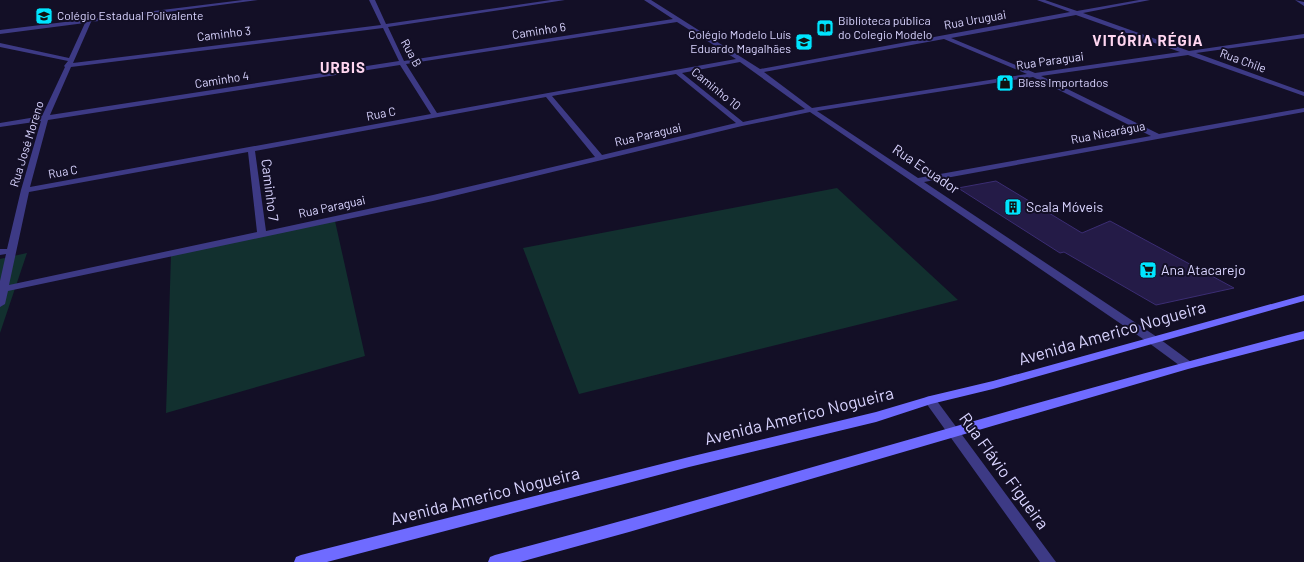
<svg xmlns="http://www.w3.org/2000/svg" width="1304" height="562" font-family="Barlow,sans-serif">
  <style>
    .green { fill: #12302f }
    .building { fill: #241b47; stroke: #3b2d73 }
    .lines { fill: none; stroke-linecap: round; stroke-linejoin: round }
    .street { fill: #3d3a85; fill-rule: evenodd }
    .secondary { fill: #6f6bff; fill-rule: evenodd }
    .labels { text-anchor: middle; stroke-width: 4; stroke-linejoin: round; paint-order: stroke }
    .far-poi-label { font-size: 12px; fill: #d9d4ff; stroke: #130f26; text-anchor: start }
    .far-street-label { font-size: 12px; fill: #d9d4ff; stroke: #130f26 }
    .street-label { font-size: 14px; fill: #d9d4ff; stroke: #130f26 }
    .poi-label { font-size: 14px; fill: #d9d4ff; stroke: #130f26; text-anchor: start }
    .far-district-label { font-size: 15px; font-weight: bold; letter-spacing: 1px; fill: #ffd6f0; stroke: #130f26 }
    .near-street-label { font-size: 17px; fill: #d9d4ff; stroke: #130f26 }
  </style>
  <rect width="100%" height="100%" fill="#130f26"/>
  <!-- green -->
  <path class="green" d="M837,188L958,300L579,394L523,248Z
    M335,221L365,356L166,413L171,255Z
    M27,253L0,333V259Z"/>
  <!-- building -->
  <path class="building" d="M996,181L1082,233L1110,221L1234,288L1156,305L1064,252L1060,253L958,188Z"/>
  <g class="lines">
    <!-- street -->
    <path class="street" d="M243,0H258L91,22L73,63L381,25L369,0H375L386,24L551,0H565L388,27L404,61L673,19L644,0H651L760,69L1070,12L1037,0H1045L1077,11L1139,0H1150L1083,13L1189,51L1304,34V38L1196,53L1304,92V96L1188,55L1041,76L1159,134L1304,108V112L924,182L1157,337L1191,362L1193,365L1191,368H1183L1149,343L810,112L742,126L433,201L8,291L5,304L0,307V281L6,254L0,255V249H7L21,190L41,121L0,127V123L42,116L65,67L64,66L68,61L0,47V43L69,58L85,23L0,34V30ZM1076,15L1180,52L1035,73L951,38ZM677,22L736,59L437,113L406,64ZM383,28L399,61L50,115L71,67ZM944,39L1027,74L812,108L764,72ZM740,62L805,109L743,122L682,73ZM400,65L431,114L30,187L48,120ZM676,74L736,123L602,155L552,96ZM1033,77L1151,136L918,178L817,111ZM546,97L595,157L433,195L266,231L255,151ZM248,152L257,232L9,285L29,192Z
      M1295,0L1304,2V6Z
      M930,396L934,397L1056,562H1040L926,403L924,400L926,397Z"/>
    <!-- secondary -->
    <path class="secondary" d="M1304,295V301L993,389L931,404L876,422L689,467L327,562H294L296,557L301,555L689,457L876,412L930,396L993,381Z
      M1304,331V339L1188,369L629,532L520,562H488L490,557L495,555C766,484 1033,400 1304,331Z"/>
  </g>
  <!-- icons -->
  <defs>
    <g id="school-square" transform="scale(0.9)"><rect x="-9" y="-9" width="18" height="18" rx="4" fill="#00e5ff" stroke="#130f26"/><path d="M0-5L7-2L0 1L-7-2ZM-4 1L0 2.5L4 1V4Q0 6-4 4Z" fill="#111"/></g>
    <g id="library-square" transform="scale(0.9)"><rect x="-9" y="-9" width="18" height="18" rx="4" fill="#00e5ff" stroke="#130f26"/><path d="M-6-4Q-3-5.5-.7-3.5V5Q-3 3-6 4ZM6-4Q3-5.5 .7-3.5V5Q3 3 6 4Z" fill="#111"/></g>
    <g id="shop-square" transform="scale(0.9)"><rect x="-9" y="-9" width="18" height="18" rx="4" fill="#00e5ff" stroke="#130f26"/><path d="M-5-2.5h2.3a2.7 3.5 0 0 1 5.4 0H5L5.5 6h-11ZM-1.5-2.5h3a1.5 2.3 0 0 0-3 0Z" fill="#111"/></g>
    <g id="building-square" transform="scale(0.9)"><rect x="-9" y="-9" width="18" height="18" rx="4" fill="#00e5ff" stroke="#130f26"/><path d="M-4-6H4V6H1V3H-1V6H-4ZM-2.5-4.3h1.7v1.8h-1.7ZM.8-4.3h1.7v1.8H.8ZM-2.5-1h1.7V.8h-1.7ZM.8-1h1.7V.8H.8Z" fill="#111"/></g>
    <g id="supermarket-square" transform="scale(0.9)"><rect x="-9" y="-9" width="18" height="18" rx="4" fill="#00e5ff" stroke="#130f26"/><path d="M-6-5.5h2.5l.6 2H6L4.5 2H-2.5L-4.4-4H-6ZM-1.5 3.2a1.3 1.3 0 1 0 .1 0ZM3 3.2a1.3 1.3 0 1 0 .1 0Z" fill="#111"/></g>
  </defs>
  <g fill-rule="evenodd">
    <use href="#school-square" x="44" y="16"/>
    <use href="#library-square" x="825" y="28"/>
    <use href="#school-square" x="804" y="42"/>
    <use href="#shop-square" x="1005" y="83"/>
    <use href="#building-square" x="1013" y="207"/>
    <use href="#supermarket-square" x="1148" y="270"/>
  </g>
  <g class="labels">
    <!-- far-poi labels -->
    <g class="far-poi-label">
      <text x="57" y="20">Colégio Estadual Polivalente</text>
      <text x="838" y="25">Biblioteca pública<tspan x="838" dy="14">do Colegio Modelo</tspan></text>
      <text x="791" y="39" text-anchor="end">Colégio Modelo Luís<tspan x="791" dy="14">Eduardo Magalhães</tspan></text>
      <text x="1018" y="87">Bless Importados</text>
    </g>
    <!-- far-street labels -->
    <g class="far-street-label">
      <text transform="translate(975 20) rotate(-10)" y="4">Rua Uruguai</text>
      <text transform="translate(539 31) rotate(-9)" y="4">Caminho 6</text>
      <text transform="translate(224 34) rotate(-7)" y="4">Caminho 3</text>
      <text transform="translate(411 53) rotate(61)" y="4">Rua B</text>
      <text transform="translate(1050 61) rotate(-8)" y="4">Rua Paraguai</text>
      <text transform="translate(1243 61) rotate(20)" y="4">Rua Chile</text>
      <text transform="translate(222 80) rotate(-9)" y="4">Caminho 4</text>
      <text transform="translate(716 89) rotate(39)" y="4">Caminho 10</text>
      <text transform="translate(381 114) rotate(-11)" y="4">Rua C</text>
      <text transform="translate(1108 133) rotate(-11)" y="4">Rua Nicarágua</text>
      <text transform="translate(648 135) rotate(-13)" y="4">Rua Paraguai</text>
      <text transform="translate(27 144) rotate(-73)" y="4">Rua José Moreno</text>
      <text transform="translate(63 172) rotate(-10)" y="4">Rua C</text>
      <text transform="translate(332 207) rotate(-12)" y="4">Rua Paraguai</text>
    </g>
    <!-- street labels -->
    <g class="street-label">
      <text transform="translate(926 169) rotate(34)" y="5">Rua Ecuador</text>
      <text transform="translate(270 190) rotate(83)" y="5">Caminho 7</text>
    </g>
    <!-- poi labels -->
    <g class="poi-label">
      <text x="1026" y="212">Scala Móveis</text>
      <text x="1161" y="275">Ana Atacarejo</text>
    </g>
    <!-- far-district labels -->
    <g class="far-district-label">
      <text x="1148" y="46">VITÓRIA RÉGIA</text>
      <text x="343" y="73">URBIS</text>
    </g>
    <!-- near-street labels -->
    <g class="near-street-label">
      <text transform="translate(1112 333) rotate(-16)" y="6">Avenida Americo Nogueira</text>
      <text transform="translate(799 416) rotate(-14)" y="6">Avenida Americo Nogueira</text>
      <text transform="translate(1004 471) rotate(54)" y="6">Rua Flávio Figueira</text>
      <text transform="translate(485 496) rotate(-14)" y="6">Avenida Americo Nogueira</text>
    </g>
  </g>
</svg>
